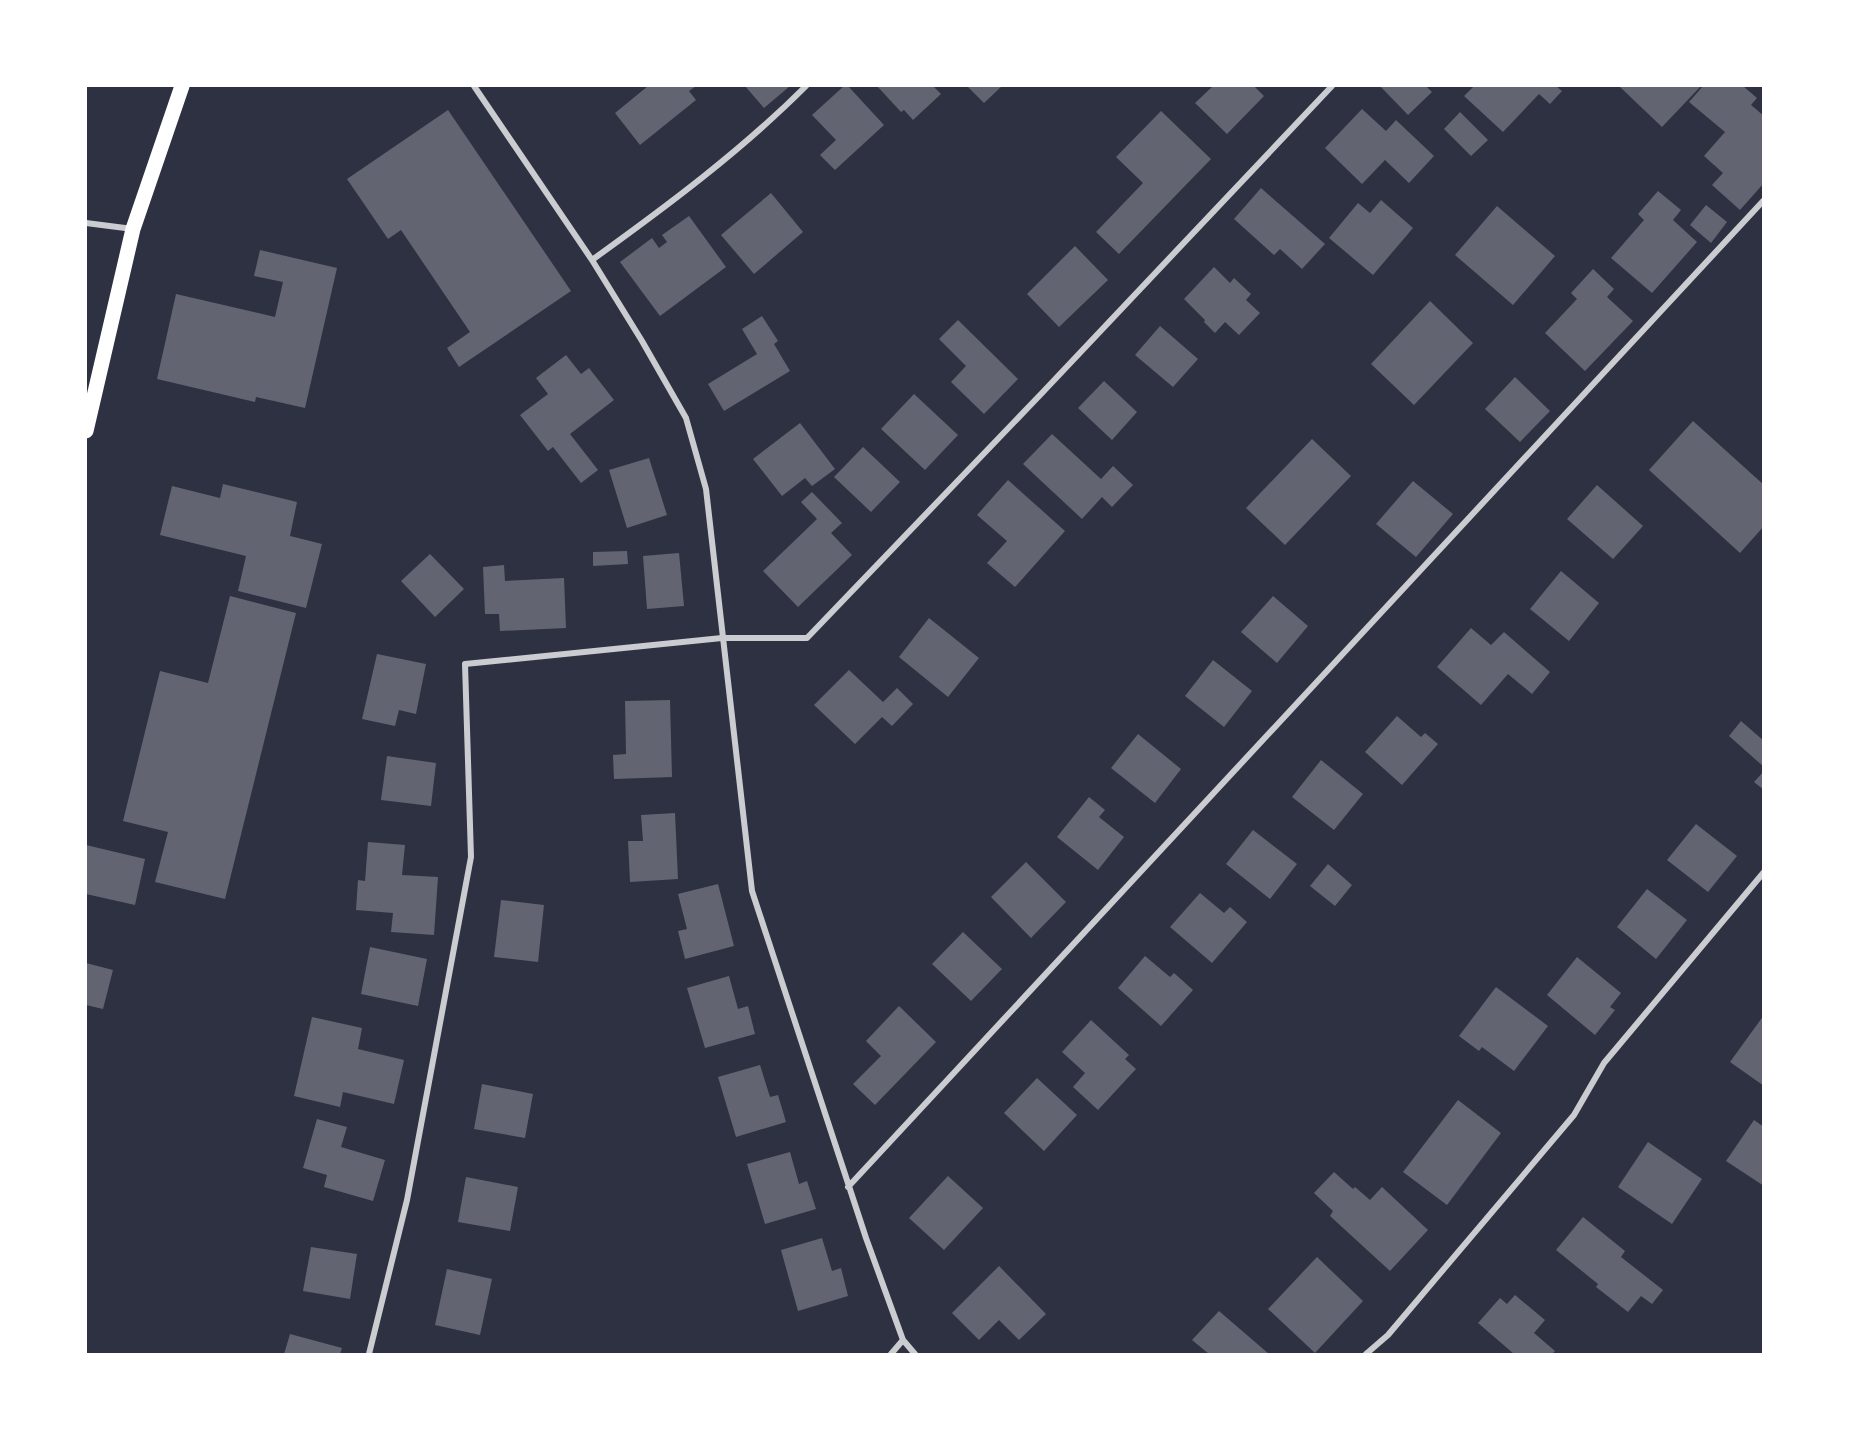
<svg xmlns="http://www.w3.org/2000/svg" width="1849" height="1440" font-family="'IBM Plex Sans',sans-serif">
  <style>
    .building { fill: #626471 }
    .lines { fill: none; stroke-linecap: round; stroke-linejoin: round }
    .minor { stroke: #caccd0; stroke-width: 6 }
    .primary { stroke: #fff; stroke-width: 15 }
  </style>
  <rect width="100%" height="100%" fill="#2d3142"/>
  <!-- building -->
  <path class="building" d="M648,86H696L689,91L696,100L640,145L615,113Z
    M745,86H790L764,108Z
    M844,86H848L884,125L835,170L820,155L836,140L812,115Z
    M877,86H933L941,94L913,120L904,110L901,112Z
    M967,86H1002L984,103Z
    M1213,86H1254L1264,96L1227,134L1195,103Z
    M1380,86H1426L1432,92L1408,115Z
    M1474,86H1556L1562,91L1550,104L1539,94L1503,132L1464,96Z
    M1619,86H1701L1662,127Z
    M1703,86H1743L1757,98L1751,105L1764,116V183L1740,210L1712,185L1723,173L1704,156L1725,132L1689,102Z
    M1362,109L1386,131L1396,120L1434,156L1409,183L1385,160L1362,184L1325,148Z
    M448,110L571,291L459,367L447,348L470,332L401,230L388,239L347,179Z
    M1161,111L1211,159L1119,254L1096,232L1143,183L1116,157Z
    M1460,112L1488,140L1471,156L1444,129Z
    M1261,188L1325,244L1302,269L1280,249L1274,255L1234,219Z
    M1658,191L1681,210L1673,220L1697,242L1652,293L1611,258L1644,220L1638,214Z
    M771,193L803,232L754,274L721,235Z
    M1381,200L1413,228L1373,275L1329,238L1358,203L1370,213Z
    M1706,205L1727,222L1711,243L1690,225Z
    M1497,206L1555,256L1513,305L1455,255Z
    M689,216L726,267L660,316L620,262L652,238L659,248L667,242L662,235Z
    M1075,246L1108,280L1059,327L1027,294Z
    M260,250L337,268L305,408L256,397L255,402L157,379L176,294L275,317L283,282L254,276Z
    M1214,267L1230,283L1234,278L1251,294L1246,300L1260,313L1239,335L1225,322L1215,333L1204,322L1205,320L1184,299Z
    M1593,269L1614,289L1607,297L1633,321L1585,371L1545,333L1577,299L1571,293Z
    M1430,301L1473,343L1414,405L1371,364Z
    M762,316L778,341L774,344L790,371L724,411L708,384L757,354L742,329Z
    M958,320L1018,379L984,414L951,382L966,366L939,339Z
    M1160,326L1198,359L1173,387L1135,355Z
    M566,355L581,374L589,368L614,400L570,434L598,470L581,483L553,447L548,451L520,415L548,394L536,378Z
    M1515,377L1550,411L1520,442L1485,409Z
    M1104,381L1137,412L1112,440L1078,408Z
    M914,394L958,435L925,470L881,429Z
    M1693,421L1764,485V526L1740,553L1649,470Z
    M800,423L835,469L812,486L805,478L782,496L753,459Z
    M1052,434L1101,479L1113,466L1133,485L1112,507L1102,497L1082,519L1023,464Z
    M1312,439L1351,476L1285,545L1246,508Z
    M863,447L900,482L871,512L834,477Z
    M649,458L667,515L627,528L609,470Z
    M1008,480L1065,531L1015,587L987,563L1007,541L977,515Z
    M1413,481L1453,514L1416,557L1376,524Z
    M223,484L297,502L290,536L322,544L306,608L238,591L246,556L160,535L172,486L220,498Z
    M1597,485L1643,526L1613,559L1567,519Z
    M812,492L842,523L831,533L852,555L798,607L763,571L817,519L801,502Z
    M627,551L628,564L593,566V552Z
    M679,553L684,606L647,609L643,556Z
    M430,554L464,589L435,617L401,581Z
    M504,565L505,581L564,578L566,628L500,631L499,614H485L483,567Z
    M1561,571L1599,603L1569,641L1530,609Z
    M230,596L296,613L225,899L155,882L168,832L123,821L160,671L208,683Z
    M1273,596L1308,626L1277,663L1241,632Z
    M929,618L979,658L948,697L899,657Z
    M1471,628L1491,645L1504,632L1550,672L1532,694L1508,674L1481,705L1437,667Z
    M377,654L426,664L416,714L399,710L395,726L362,719Z
    M1213,660L1252,691L1224,727L1185,696Z
    M849,670L883,702L897,688L913,704L892,726L882,717L855,744L814,705Z
    M670,700L672,777L614,779L613,755L626,754L625,701Z
    M1397,716L1421,737L1425,733L1438,744L1402,785L1365,752Z
    M1741,721L1764,741V767L1729,736Z
    M1138,734L1181,769L1155,803L1111,768Z
    M387,756L436,763L431,806L381,800Z
    M1321,760L1363,794L1334,830L1292,797Z
    M1764,771V790L1754,782Z
    M1089,797L1105,810L1099,817L1124,837L1098,870L1057,837Z
    M675,813L678,879L630,882L628,841H643L641,815Z
    M1696,824L1737,856L1708,892L1667,860Z
    M1253,830L1297,864L1270,899L1226,864Z
    M368,842L405,845L402,875L438,877L434,935L391,932L393,913L356,910L358,880L365,881Z
    M86,845L145,859L135,905L86,894Z
    M1026,862L1066,902L1031,938L991,897Z
    M1328,864L1352,885L1335,906L1310,886Z
    M718,884L734,946L685,959L678,931L687,929L678,894Z
    M1647,889L1687,920L1656,959L1617,927Z
    M1200,893L1224,913L1230,907L1247,922L1212,963L1170,927Z
    M501,900L544,905L538,962L494,957Z
    M963,932L1002,969L971,1001L932,964Z
    M370,947L427,959L418,1006L361,994Z
    M1145,956L1170,977L1174,973L1193,990L1161,1026L1118,988Z
    M1577,957L1621,993L1610,1007L1615,1010L1595,1035L1547,995Z
    M86,963L113,970L103,1009L86,1005Z
    M729,976L738,1009L748,1006L755,1034L705,1048L687,988Z
    M1496,987L1548,1026L1514,1071L1482,1047L1479,1051L1459,1036Z
    M899,1006L936,1042L875,1105L853,1084L881,1056L866,1041Z
    M1764,1015V1086L1730,1062Z
    M312,1017L362,1028L358,1049L404,1060L394,1104L343,1092L340,1107L294,1096Z
    M1091,1020L1129,1055L1125,1059L1136,1069L1098,1110L1073,1087L1085,1073L1062,1052Z
    M760,1065L770,1097L778,1095L786,1122L736,1137L718,1077Z
    M1037,1078L1077,1115L1044,1151L1004,1113Z
    M482,1084L533,1094L525,1138L474,1129Z
    M1458,1100L1501,1133L1447,1205L1403,1172Z
    M317,1119L347,1127L341,1147L385,1160L373,1201L324,1187L327,1175L303,1168Z
    M1754,1120L1764,1127V1186L1726,1161Z
    M1648,1142L1702,1179L1672,1224L1618,1187Z
    M790,1152L799,1184L807,1181L816,1209L765,1224L747,1164Z
    M1334,1172L1353,1189L1355,1187L1370,1200L1382,1187L1428,1230L1390,1271L1330,1216L1333,1211L1314,1193Z
    M948,1176L983,1208L944,1250L909,1218Z
    M466,1177L518,1187L510,1231L458,1222Z
    M1583,1217L1625,1251L1621,1257L1663,1290L1652,1304L1641,1296L1628,1312L1596,1287L1598,1284L1556,1250Z
    M822,1238L832,1271L841,1268L848,1296L798,1311L781,1250Z
    M311,1247L357,1254L350,1299L303,1291Z
    M1317,1257L1363,1301L1315,1353L1268,1309Z
    M999,1266L1046,1314L1019,1340L999,1320L979,1340L952,1313Z
    M447,1269L492,1279L480,1335L435,1325Z
    M1515,1295L1545,1320L1534,1333L1555,1351L1552,1354H1514L1478,1323L1500,1298L1507,1304Z
    M1219,1311L1269,1354H1209L1192,1340Z
    M290,1334L342,1348L340,1354H284Z"/>
  <g class="lines">
    <!-- minor -->
    <path class="minor" d="M474,86L592,260L642,341L686,418L706,489L752,891L866,1238L903,1340L915,1354
      M86,223L133,229
      M592,260C667,206 741,151 806,86
      M848,1187L1764,200
      M369,1354L407,1200L471,857L465,664L722,638H807L1042,393L1332,86
      M891,1354L903,1340
      M1366,1354L1388,1335L1574,1115L1604,1063L1764,872"/>
    <!-- primary -->
    <path class="primary" d="M86,431L133,229L182,86"/>
  </g>
  <!-- border -->
  <rect width="1849" height="1440" fill="none" stroke="#ffffff" stroke-width="174"/>
</svg>
